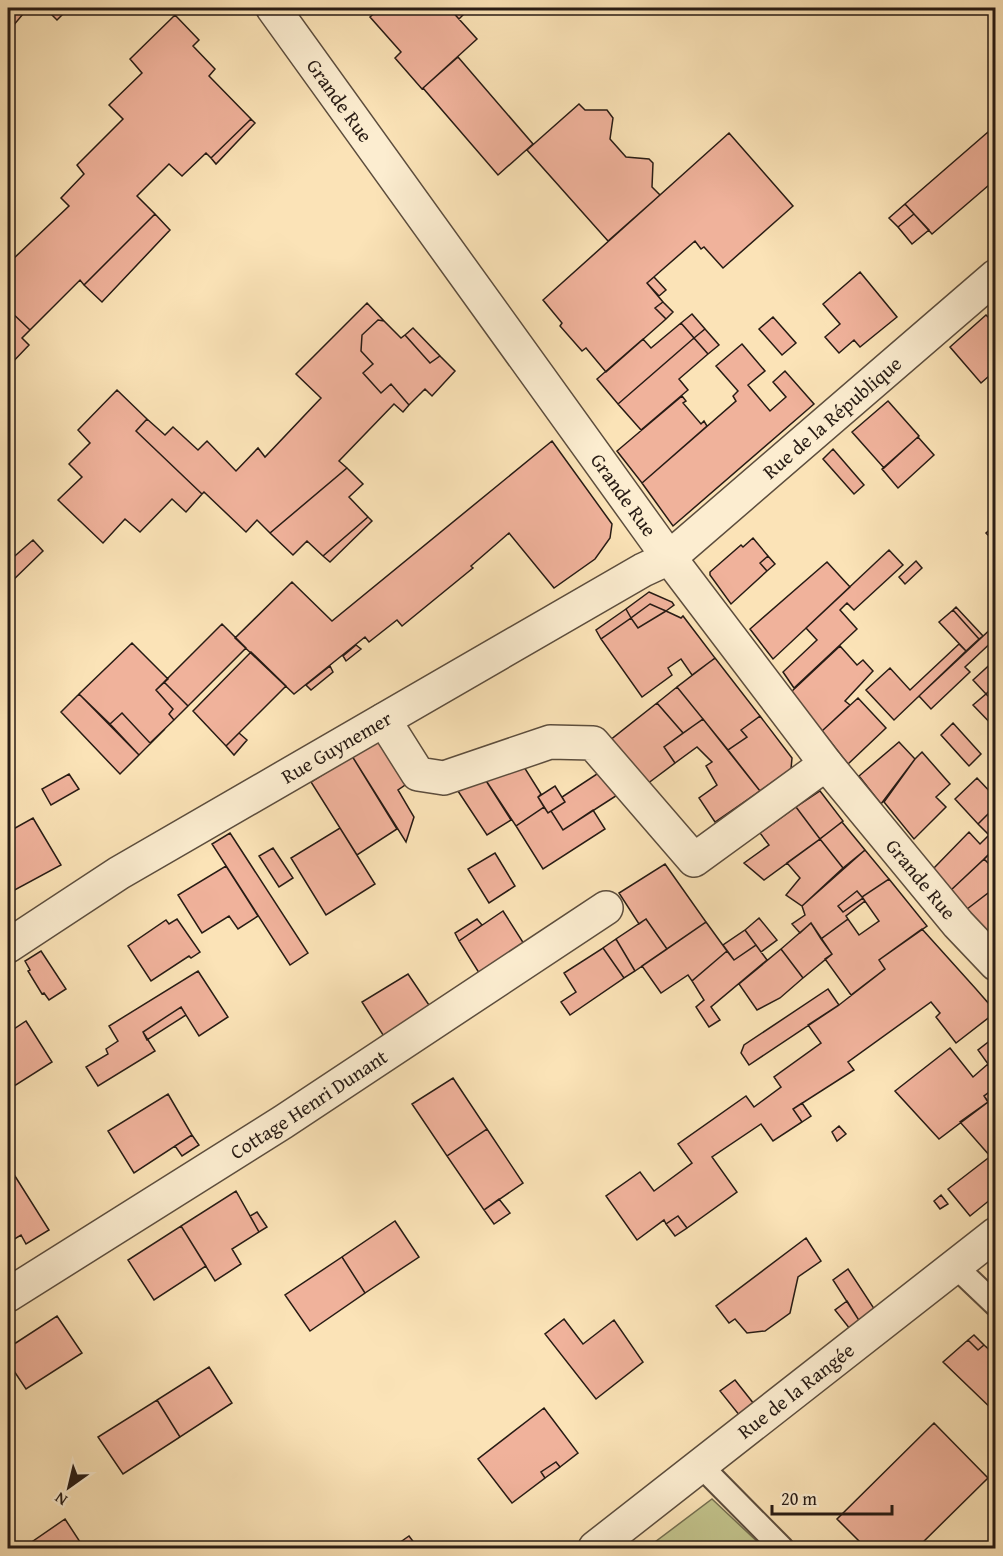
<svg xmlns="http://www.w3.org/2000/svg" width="1003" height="1556" font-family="'Gentium Book Plus',serif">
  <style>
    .green { fill: #c2c38c; stroke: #746f50; stroke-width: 1.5 }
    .building { fill: #f0b29b; stroke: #271b14; stroke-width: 1.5 }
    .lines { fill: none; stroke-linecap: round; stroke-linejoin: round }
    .service-casing { stroke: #5c4d3d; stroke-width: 26 }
    .minor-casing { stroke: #5c4d3d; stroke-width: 36 }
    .service { stroke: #fcedd0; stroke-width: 22 }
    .minor { stroke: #fcedd0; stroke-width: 33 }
    .labels { text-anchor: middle; stroke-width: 4.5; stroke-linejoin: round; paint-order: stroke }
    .street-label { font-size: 20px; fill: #271b14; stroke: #fcedd0 }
  </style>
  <rect width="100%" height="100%" fill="#fbe3b7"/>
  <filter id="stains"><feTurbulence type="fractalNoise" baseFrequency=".00333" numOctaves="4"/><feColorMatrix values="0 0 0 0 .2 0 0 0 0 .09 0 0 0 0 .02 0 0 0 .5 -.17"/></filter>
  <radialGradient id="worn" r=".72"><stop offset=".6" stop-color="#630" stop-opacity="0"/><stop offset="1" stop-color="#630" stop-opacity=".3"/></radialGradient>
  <!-- green -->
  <path class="green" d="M712,1499L764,1548H647Z"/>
  <!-- building -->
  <path class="building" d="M8,8H28L8,32Z
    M45,8H69L57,20Z
    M380,8H449L477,39L422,89L395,58L401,52L370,17Z
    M449,8H470L459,19Z
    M175,15L199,40L193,46L215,69L209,76L251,119L211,158L206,153L182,176L169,164L137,196L155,214L84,285L80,280L30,330L8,309V256L12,260L69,206L61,198L84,174L77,165L123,119L109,105L142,73L130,59Z
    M458,57L533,144L498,175L423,88Z
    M579,104L585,110H607L613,118L610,139L626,157L649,159L653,163L652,187L660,195L608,241L527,150Z
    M251,119L255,123L216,164L211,158Z
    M988,132L996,141V160L992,163L996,168V179L932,234L905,204Z
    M729,133L793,206L723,268L704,247L701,249L695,241L647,283L663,302L655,308L666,319L606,372L586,348L582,351L560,326L562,323L543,300Z
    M905,204L914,214L898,227L889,218Z
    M155,214L170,230L102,302L84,285Z
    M914,214L929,230L912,244L898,227Z
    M860,272L897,317L860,347L854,340L839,353L825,337L840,324L823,304Z
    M654,277L666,290L659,296L647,283Z
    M663,302L673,312L666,319L655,308Z
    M367,303L384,321L378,320L362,335L361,351L373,364L363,373L381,393L391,384L409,405L403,412L394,404L339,461L347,468L270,533L257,520L246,532L204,492L202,494L136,431L147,419L165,435L173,427L198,450L207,441L236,471L258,448L265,457L321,398L296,374Z
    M8,309L30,330L22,338L29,345L8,367Z
    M692,314L705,329L694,338L681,323Z
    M986,315L996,325V370L981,383L950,347Z
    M773,317L796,343L782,355L759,329Z
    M378,320L384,321L401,338L405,335L430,363L440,356L455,371L432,396L425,389L409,405L391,384L381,393L363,373L373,364L361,351L362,335Z
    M681,323L694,338L618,404L597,379L643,339L651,348Z
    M413,328L440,356L430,363L405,335Z
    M705,329L719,345L708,354L694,338Z
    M694,338L708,354L679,379L688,390L641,430L618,404Z
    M742,344L765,371L748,385L770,411L786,397L773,382L785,371L814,404L673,526L642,483L736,401L733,396L738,391L716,366Z
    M117,390L147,419L136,431L202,494L186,512L172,499L140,532L125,519L103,543L58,500L82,477L69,464L90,443L78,430Z
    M682,396L686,401L683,403L701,424L704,421L707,426L642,483L617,451Z
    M888,401L919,436L884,468L852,432Z
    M918,437L934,455L898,488L882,469Z
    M552,441L612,524L610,538L595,559L554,588L509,533L471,566L473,568L402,626L397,620L369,642L365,637L294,694L235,638L292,582L332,621Z
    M833,449L864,485L854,494L823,459Z
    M347,468L363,484L349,497L368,517L323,556L307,541L293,555L270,533Z
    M368,517L372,521L330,562L323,556Z
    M996,524V543L986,533Z
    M753,538L768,556L760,563L767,571L731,604L710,575V572L741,545L743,547Z
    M33,540L43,551L8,585V562Z
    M889,550L903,565L854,610L847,603L840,610L857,629L794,688L783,672L817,640L806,628Z
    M768,556L775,564L767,571L760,563Z
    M916,561L922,568L905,584L899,577Z
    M827,562L850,587L773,659L750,629Z
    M649,592L672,602L674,605L666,611L650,604L631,618L626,609Z
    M650,604L666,611L638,628L631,618Z
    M956,607L983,636L979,639L953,610Z
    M626,609L631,618L601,639L596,630Z
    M953,610L979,639L966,651L939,622Z
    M666,611L681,618L683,616L715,658L692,675L681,659L668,668L672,675L642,697L601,639L631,618L638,628Z
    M222,624L246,648L188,706L164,682Z
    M996,624V638L965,667L970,672L931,709L919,696Z
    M132,643L168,679L156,690L173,709L169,714L174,720L150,743L122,713L110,724L79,694Z
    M959,644L966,651L894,720L866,690L890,668L910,690Z
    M356,645L361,649L346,661L343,656Z
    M840,646L857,665L863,660L873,671L845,701L850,705L822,731L791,692Z
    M251,652L286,686L226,746L193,711Z
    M715,658L760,716L741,730L747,737L728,750L677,687Z
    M996,659V684L986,694L973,680Z
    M330,666L333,672L311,690L306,685Z
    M164,682L188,706L174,720L169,714L173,709L156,690Z
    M996,684V704L986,694Z
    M677,687L703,719L683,733L657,703Z
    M79,694L139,755L120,774L61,712Z
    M986,694L996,704V729L973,705Z
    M858,698L886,728L848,764L822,731Z
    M657,703L683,733L664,747L675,763L643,787L609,741Z
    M122,713L150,743L165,729L139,755L110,724Z
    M760,716L792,758L791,769L760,791L728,750L747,737L741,730Z
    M703,719L760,791L715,822L699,798L717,785L706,766L712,762L697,747L675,763L664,747Z
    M953,723L981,754L969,766L941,735Z
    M239,733L247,740L234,755L226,746Z
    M379,739L408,783L398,790L414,817L406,842L352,756Z
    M899,742L915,759L881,804L859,776Z
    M922,752L950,784L936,797L946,807L914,839L884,802L915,759Z
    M352,756L397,829L357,855L311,782Z
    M519,759L541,794L538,797L544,807L516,826L483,776Z
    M603,770L622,792L563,830L551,811L565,802L562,797Z
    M69,774L79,789L51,805L42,789Z
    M483,776L511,820L487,835L456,788Z
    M977,778L996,798V806L978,824L955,799Z
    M555,786L565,802L548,813L538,797Z
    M820,791L843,821L820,839L796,807Z
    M996,806V848L950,891L932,870L969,832L980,844L989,835L978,824Z
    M544,807L548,813L551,811L563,830L593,810L605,829L543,869L516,826Z
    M796,807L820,839L764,880L744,863L769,845L760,833Z
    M33,818L61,865L11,892L8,886V832Z
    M842,822L865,850L843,868L820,839Z
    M340,828L375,884L326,915L291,858Z
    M230,833L308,953L290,965L212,844Z
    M820,839L843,868L802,906L786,895L800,878L787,863Z
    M273,848L293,878L279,887L259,856Z
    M865,850L889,879L862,897L857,891L838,906L843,912L863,898L865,901L846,916L848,919L821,939L811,923L800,933L792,924L805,915L802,906Z
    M992,851L996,854V871L984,859Z
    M495,853L515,886L489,903L468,869Z
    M984,859L996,871V887L967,909L950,891Z
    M665,864L706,922L667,949L646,919L639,924L619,893Z
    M226,866L258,916L238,929L229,916L202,933L178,895Z
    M889,879L927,926L879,960L885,969L851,995L825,959L832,954L821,939L848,919L859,935L879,921L862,897Z
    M996,887V937L994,939L967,909Z
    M857,891L863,898L843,912L838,906Z
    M503,911L526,947L481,976L459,941Z
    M759,918L777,940L761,952L745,930Z
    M177,919L200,952L191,958L189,956L151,981L128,946L166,920L169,924Z
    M477,919L482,925L459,941L455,933Z
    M646,919L667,949L635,971L616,939Z
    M706,922L727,951L692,981L688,975L661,993L642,966Z
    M811,923L832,954L803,978L781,949Z
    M922,929L976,989L996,1012L956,1043L936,1017L940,1013L931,1002L848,1062L854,1070L793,1109L802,1122L773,1141L761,1124L712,1157L737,1192L687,1228L678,1216L666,1224L664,1220L637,1240L606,1196L640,1172L654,1191L692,1163L678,1144L746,1096L754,1107L781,1087L774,1077L821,1043L808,1025L839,1005L885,969L879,960Z
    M745,930L756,945L734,960L723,945Z
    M616,939L635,971L624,978L603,948Z
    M756,945L767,960L711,1007L720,1020L709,1027L696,1007L704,1000L692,981L727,951L734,960Z
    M603,948L624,978L570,1015L561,1002L576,992L564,973Z
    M781,949L803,978L780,998L757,1010L739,984Z
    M41,951L66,989L49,1000L44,993L42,994L28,971L30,970L25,961Z
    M198,971L228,1017L199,1036L181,1007L143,1032L155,1051L98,1086L86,1067L108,1054L106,1049L118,1041L109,1026Z
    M408,974L431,1008L385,1038L362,1002Z
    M828,989L839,1005L749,1065L741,1053L744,1045Z
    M181,1007L186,1015L147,1040L143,1032Z
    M26,1021L52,1062L8,1090V1033Z
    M996,1036V1058L988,1064L978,1050Z
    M950,1048L973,1077L988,1064L996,1073V1087L984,1096L988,1102L939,1139L895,1091Z
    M453,1078L487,1129L447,1156L412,1104Z
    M996,1087V1112L984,1096Z
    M168,1094L192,1135L134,1173L108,1131Z
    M988,1102L996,1112V1152L990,1156L960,1122Z
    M802,1103L811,1116L802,1122L793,1109Z
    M839,1126L846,1134L837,1141L832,1132Z
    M487,1129L523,1183L484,1210L447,1156Z
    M192,1135L199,1145L182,1156L175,1146Z
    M996,1152V1195L970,1216L948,1189Z
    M8,1165L49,1230L26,1244L21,1235L8,1243Z
    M236,1191L259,1232L232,1249L241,1264L215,1281L181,1226Z
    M941,1195L948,1204L940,1209L934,1201Z
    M499,1199L510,1213L494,1224L484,1210Z
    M257,1212L267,1227L259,1232L250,1216Z
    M678,1216L687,1228L675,1236L666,1224Z
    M395,1221L419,1257L365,1293L342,1257Z
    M181,1226L206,1266L154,1300L128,1260Z
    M806,1238L821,1261L798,1277L790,1313L765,1331L747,1333L735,1319L729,1323L716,1306Z
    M342,1257L365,1293L310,1331L285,1295Z
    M848,1269L875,1310L860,1322L833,1280Z
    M847,1301L860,1322L850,1329L835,1310Z
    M57,1316L82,1353L26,1389L8,1362V1348Z
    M564,1319L583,1344L614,1320L643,1362L596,1399L545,1334Z
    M974,1335L984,1345L978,1350L968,1340Z
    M968,1340L978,1350L984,1345L996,1356V1413L943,1362Z
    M209,1367L232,1403L180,1437L157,1400Z
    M735,1380L754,1404L740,1416L720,1391Z
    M157,1400L180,1437L123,1474L98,1437Z
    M544,1408L578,1453L560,1467L556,1462L541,1472L545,1478L512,1503L478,1459Z
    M934,1423L988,1478L917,1548H866L837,1519Z
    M556,1462L560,1467L545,1478L541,1472Z
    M65,1519L84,1548H23Z
    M409,1536L418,1548H392Z"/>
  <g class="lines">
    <!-- service casing -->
    <g class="service-casing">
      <path id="service" d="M955,1266L996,1305
        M701,1466L782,1548"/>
    </g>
    <!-- minor casing -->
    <g class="minor-casing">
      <g id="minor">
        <path id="s1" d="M273,8L659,544L826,764L958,924L996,964"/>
        <path d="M384,720L418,774L444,778L550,742L593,743L694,860L826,764"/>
        <path id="s2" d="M8,946L119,873L643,570L669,558L996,276"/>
        <path id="s3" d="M8,1295L283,1122L606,908"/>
        <path id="s4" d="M595,1548L996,1234"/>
      </g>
    </g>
    <!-- service -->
    <use href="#service" class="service"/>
    <!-- minor -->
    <use href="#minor" class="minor"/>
  </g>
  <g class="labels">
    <!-- street labels -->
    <g class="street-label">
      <text dy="7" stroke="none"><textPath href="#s1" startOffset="114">Grande Rue</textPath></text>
      <text dy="7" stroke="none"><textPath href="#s2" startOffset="982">Rue de la République</textPath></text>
      <text dy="7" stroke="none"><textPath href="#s1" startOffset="600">Grande Rue</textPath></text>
      <text dy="7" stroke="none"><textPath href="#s2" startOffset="384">Rue Guynemer</textPath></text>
      <text dy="7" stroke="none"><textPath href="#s1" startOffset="1086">Grande Rue</textPath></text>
      <text dy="7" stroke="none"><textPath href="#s3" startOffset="356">Cottage Henri Dunant</textPath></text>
      <text dy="7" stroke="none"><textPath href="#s4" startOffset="255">Rue de la Rangée</textPath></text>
    </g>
  </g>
  <!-- margin -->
  <rect width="1003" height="1556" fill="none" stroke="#fbe3b7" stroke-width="30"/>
  <rect x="9" y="9" width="985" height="1538" fill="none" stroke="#271b14" stroke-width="3"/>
  <rect x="15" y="15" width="973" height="1526" fill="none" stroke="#271b14" stroke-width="1.5"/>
  <!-- north arrow -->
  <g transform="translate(69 1487) rotate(214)" stroke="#fcedd0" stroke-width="4.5" paint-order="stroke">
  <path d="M0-4.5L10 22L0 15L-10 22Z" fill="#271b14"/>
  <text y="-9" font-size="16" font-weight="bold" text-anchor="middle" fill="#271b14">N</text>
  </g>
  <!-- scale -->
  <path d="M772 1505v9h120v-9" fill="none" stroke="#271b14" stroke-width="3"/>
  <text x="781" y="1505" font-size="18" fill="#271b14" stroke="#fcedd0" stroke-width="4.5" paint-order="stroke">20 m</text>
  <rect width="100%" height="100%" filter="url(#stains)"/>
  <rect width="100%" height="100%" fill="url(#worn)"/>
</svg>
